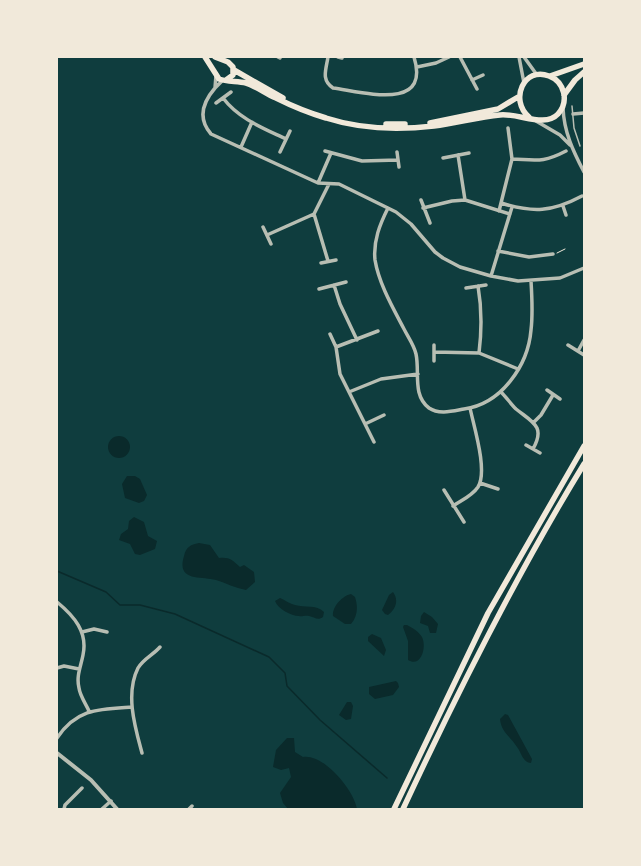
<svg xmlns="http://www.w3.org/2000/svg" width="641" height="866" font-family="Manrope,sans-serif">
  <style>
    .water { fill: #0a2a2b }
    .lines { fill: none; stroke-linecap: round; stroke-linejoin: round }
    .stream { stroke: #0a2a2b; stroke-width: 1.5 }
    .path { stroke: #f1e9da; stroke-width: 1 }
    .service { stroke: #b8beb3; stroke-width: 1.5 }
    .minor { stroke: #b8beb3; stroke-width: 3.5 }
    .tertiary { stroke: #b8beb3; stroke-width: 4 }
    .primary { stroke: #f1e9da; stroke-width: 5.5 }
    .trunk { stroke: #f1e9da; stroke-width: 5.5 }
  </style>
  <rect width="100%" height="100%" fill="#0f3d3e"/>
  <!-- water -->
  <path class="water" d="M108 447a11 11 0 1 1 22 0a11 11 0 1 1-22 0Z
    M127,476H135L140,479L147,495L144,501L139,503L125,498L122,484Z
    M134,517L144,522L148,536L157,541L155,549L140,555L135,554L130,544L119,540L121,534L128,529L129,521Z
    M199,543L210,545L219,558C230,557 232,560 240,567L244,565L254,572L255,582L246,590C235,588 226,583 216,580C201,576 176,582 184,556C186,547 190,545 199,543Z
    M393,592C399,600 396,609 388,615L385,614L382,610L389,595Z
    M351,594L355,597C358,606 358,616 351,624H345L333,616C332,607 342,596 351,594Z
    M280,598C285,600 290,604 295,605C305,608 316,604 324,612L323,617C318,621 314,617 309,616C305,615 302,617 299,616C291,616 278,609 275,601Z
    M424,612L432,617L438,624L436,633H430L428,626L420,623L421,616Z
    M404,625H407C413,628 419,632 422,637C427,647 421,668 408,660V641L403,627Z
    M372,634L381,638L386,650L384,656L368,641V637Z
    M396,681L398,683L399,687L393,695L375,699L369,694V687Z
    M347,702H351L353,706L351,719L346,720L339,715Z
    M505,714L508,715L532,759L531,763C523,763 521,752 517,747C511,737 501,732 500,719Z
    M287,738H294L295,752L303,757C323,753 354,790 357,809H288L283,803L280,793L291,777L289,768L281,770L273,767L276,750Z"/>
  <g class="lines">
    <!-- stream -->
    <path class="stream" d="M57,571L106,592L120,605H140L175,614L269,657L285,673L287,686L320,720L387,778"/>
    <!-- path -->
    <path class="path" d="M557,253L565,249"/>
    <!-- service -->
    <path class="service" d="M572,106L574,128L580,146"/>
    <!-- minor -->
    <path class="minor" d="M278,57L280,58
      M328,57C326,70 321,80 333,88C363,92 431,112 414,57
      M338,57L342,58
      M460,57L477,89
      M519,57L524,83
      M524,57L537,75
      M417,67L436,63L449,57
      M216,75L215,88L223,80
      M472,80L483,75
      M215,88C203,102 197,118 211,134L318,183L339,184L396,212L411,224L435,252L443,258L460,267L491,276L518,281L560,278L584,268
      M223,98C239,119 263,128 286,139
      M216,103L231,92
      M563,108C564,132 573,151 584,172
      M573,114L584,113
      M536,121L560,135L570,145
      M241,147L252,122
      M325,151L362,161L398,160
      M280,152L290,131
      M397,152L399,167
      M458,155L465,200
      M443,158L469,153
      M512,159C537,160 543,163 566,151
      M318,183L331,153
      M421,200L430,223
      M501,203C533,213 552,212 582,196
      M563,206L566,215
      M388,208C380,224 373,241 375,260C379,284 393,308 404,329C408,337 414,345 416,354C420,372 412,395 429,408C439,415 453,411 464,409C501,404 528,366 531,330C533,314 532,297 531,281
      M423,208L452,201L465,200L510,214
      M499,211L512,159L508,128
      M314,214L328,261
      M263,227L271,244
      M267,235L314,214L329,184
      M498,251L529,257L553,254
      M321,263L336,260
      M491,276L512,207
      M334,285L340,304L357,340
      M478,286C482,309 482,329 479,353
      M466,288L486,285
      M319,289L346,282
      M330,334L336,347L340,374L374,442
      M434,345V361
      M568,345L584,355
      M336,347L378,331
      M578,351L584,340
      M434,352L479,353L518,369
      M547,390L560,399
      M349,392L381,379L418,374
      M501,392C506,397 511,404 516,409C532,422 546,426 533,449
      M534,422L541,415L553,395
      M365,424L384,415
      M526,445L540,453
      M480,483L498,489
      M444,490L464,522
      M453,506C462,500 472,496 478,487C488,471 474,427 470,408
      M57,602C74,616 88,632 83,655C81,666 76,676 79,688C80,696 86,704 89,711
      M82,632L94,629L107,632
      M57,668L64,666L79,669
      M57,738C77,708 100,709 132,707
      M142,753C135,727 125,694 138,668C143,659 153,655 160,647
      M64,809L65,805L82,788
      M102,809L111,801
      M189,809L192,806"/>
    <!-- tertiary -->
    <path class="tertiary" d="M57,753L91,780L117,809"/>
    <!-- primary -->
    <path class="primary" d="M205,57L219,79C227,82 237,81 246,83C256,86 266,94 276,98C292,106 309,113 326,118C360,129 399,130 434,126C457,123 478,117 500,115C519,113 545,128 558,114C569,102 565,82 549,76C524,66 509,100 529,117
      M215,57L228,62L233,67V75L226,80
      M234,70L283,98
      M550,76L584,64
      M564,95L575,80L584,72
      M430,123L498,109L518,97
      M386,124H405"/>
    <!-- trunk -->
    <path class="trunk" d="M394,809L488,613L584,446
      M403,809C458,691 516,575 584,464"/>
  </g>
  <!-- border -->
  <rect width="641" height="866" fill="none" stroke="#f1e9da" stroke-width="116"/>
</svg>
